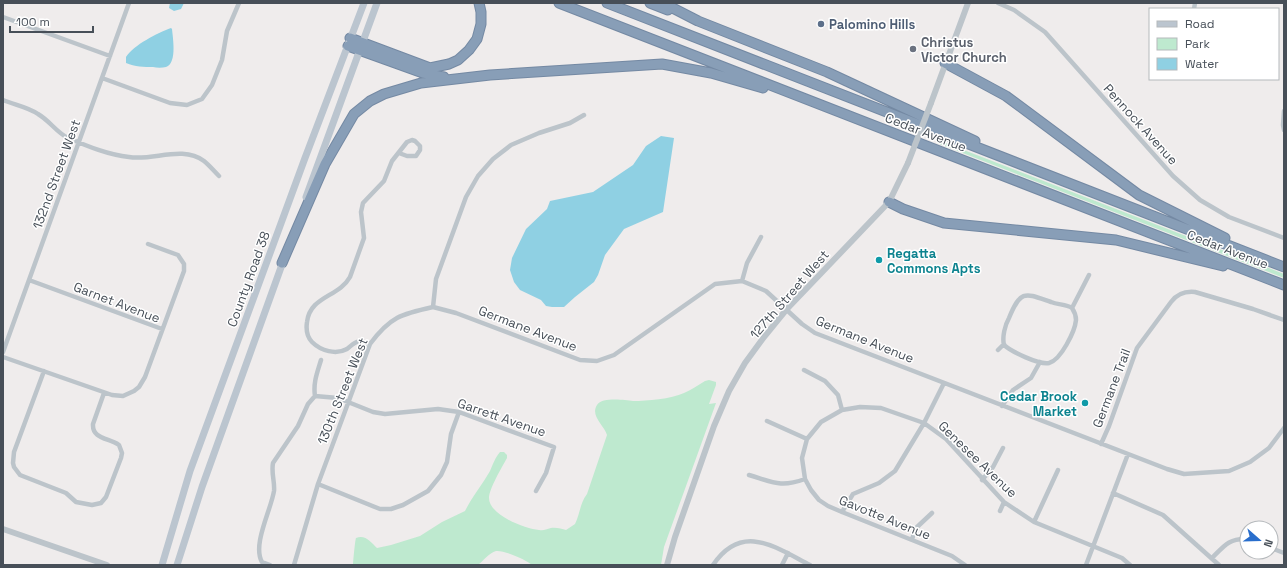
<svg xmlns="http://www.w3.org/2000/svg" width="1287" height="568" font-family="'Space Grotesk',sans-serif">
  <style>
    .green { fill: #bee9cf }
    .water { fill: #8fd0e3 }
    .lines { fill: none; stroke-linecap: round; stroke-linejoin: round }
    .motorway-casing { stroke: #7489a3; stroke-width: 11 }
    .minor { stroke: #bcc4ca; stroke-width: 4.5 }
    .tertiary { stroke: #bcc4ca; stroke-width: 6 }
    .secondary { stroke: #bbc5cf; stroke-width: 7 }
    .motorway { stroke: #889eb7; stroke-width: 9 }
    .tertiary-bridge { stroke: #bcc4ca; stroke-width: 6 }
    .service-dot { fill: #5c6f8a; stroke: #fff; stroke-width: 1.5 }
    .worship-dot { fill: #6b7280; stroke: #fff; stroke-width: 1.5 }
    .culture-dot { fill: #0f9aa8; stroke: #fff; stroke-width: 1.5 }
    .labels { text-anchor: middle; stroke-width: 3; stroke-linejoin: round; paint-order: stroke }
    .service-label { font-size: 13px; font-weight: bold; fill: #4e5e75; stroke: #fff; text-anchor: start }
    .worship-label { font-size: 13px; font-weight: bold; fill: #5b616d; stroke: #fff; text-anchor: start }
    .street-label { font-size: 13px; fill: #474f58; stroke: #fff }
    .culture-label { font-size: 13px; font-weight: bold; fill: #0d838f; stroke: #fff; text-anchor: start }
  </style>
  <rect width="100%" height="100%" fill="#efecec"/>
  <!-- green -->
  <path class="green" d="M938,140L1284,274V278L937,143Z
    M709,380L716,382V385L709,404L716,403L664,547L661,565H532C527,560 504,550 496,551C489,553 483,561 478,565H353C353,563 355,540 356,538C365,534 371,542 377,548L391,545L420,536L442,522L465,511C472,497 482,485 490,471C493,464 495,458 500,452H504L507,455V458C502,467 489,489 489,498C489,515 525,529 539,530C544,531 546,529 551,528C556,527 562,529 566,530L575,524C580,514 580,503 587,494L607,435C604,425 590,416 597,405C602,397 624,400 633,401C647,401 671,399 684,393C691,390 698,385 705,381Z"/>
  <!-- water -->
  <path class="water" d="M170,3H184L181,9L174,11L169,8Z
    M171,28L172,29C173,39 177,63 166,67C162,68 157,68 153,67C144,67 135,67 126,63V57C134,45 157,33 171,28Z
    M661,136L674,138L663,212L624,229L605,255L598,275L594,282L575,297L564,307H552L546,306L541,300L520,290L514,282L510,270L512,258L526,229L547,209L550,201L593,192L633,165L646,146Z"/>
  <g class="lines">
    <!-- motorway casing -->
    <g class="motorway-casing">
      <path id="motorway" d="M559,3L1284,285
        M607,3L1284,267
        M650,3L668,10
        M663,3L698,21L827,72L975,141
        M350,38L430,68L449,64L458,60L469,50L477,39L481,24V12L479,3
        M348,46L423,73L444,77
        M945,63L1006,96L1139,195L1225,238
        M889,202L903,209L944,223L1116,240L1223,266
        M282,263L325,164L354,114L370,101L384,94L421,83L490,75L662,64L711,73L763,88"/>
    </g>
    <!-- minor -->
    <path class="minor" d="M998,3L1014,10L1045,32L1173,176L1200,200L1229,217L1284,238
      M1194,9L1195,3
      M3,17L110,56
      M102,78L170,103L187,105L202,99L212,85L222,60L227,31L239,3
      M3,100C15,105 28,107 38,114C50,121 56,132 68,138C87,146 108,155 129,157C154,161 182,145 204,161C209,165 214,171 219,176
      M1284,111L1283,125L1284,130
      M29,280L162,329
      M742,281L747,263L761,237
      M433,307L456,313L580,360L597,361L614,355L715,284L742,281L766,291L802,324L815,333L1167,469L1184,474L1229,471L1250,462L1269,448L1284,428
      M1072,308C1066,304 1058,305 1051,302C1025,293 1021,289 1009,318C1005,325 1002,337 1004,345C1012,352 1039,365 1049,363C1061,360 1075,331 1076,320C1076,316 1074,311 1072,308L1089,275
      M370,344L360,341C354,342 351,346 347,349C336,355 321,351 312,342C307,337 306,329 307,322C310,296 339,297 350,277L364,238L361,212L363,203L384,181L392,161L407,142L412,140L415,141L420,146V150L416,156H407L399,153
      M998,350L1004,344
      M3,352L129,3
      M3,357L112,395L123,396L134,391L139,387L145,377L184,271V264L178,255L148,244
      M804,370L825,381L838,395L842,410
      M44,371L14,452L13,463L14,467L20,475L66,493L76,502L92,505L101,503L106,497L121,458L122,453L119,445C109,438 92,439 93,424L104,393
      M315,396L338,398L373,412L385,414L438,409L459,412L554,447L546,473L536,491
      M315,396C313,383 317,373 321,360
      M1002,406L1013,390L1031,378L1040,362
      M767,421L807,439
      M1101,444L1109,426L1137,348L1171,302C1177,294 1185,291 1195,292L1253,309L1284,320
      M749,475C773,482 780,488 805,479
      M982,480L993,467L1003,448
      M318,484L380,509H391L403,505L428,491L441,475L447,462L451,434L459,412
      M1113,493L1163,515L1219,565
      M1000,511L1004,502
      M842,512L853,494L879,483L895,471L924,423L944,383
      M1034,522L1058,470
      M912,539L916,528L932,513
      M1271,548L1284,553
      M1212,558C1224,546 1229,538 1247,539
      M270,565L262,562C252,545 271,510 274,491C275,482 271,473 273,463L298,426L308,404L315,396
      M294,565L318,484L370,344C390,317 401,314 433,307L436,279L466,197L478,176L493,159L511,145L539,133L570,123L584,115
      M713,565C742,522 775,547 810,565
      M782,565L788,553
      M965,565L952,556L842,512L828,506L819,500L811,490L805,479L802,458L807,439L821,422L842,410L860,407L881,408L924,423L946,439L1004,502L1034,522L1122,558L1130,565
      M1086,565L1128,454"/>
    <!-- tertiary -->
    <path class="tertiary" d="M931,103L968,3
      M3,529L107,565
      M667,565L675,537L714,426L729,391L745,363L764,337L786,310L889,202L908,163"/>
    <!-- secondary -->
    <path class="secondary" d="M306,197L377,3
      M162,565L190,471L305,158L364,3
      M177,565L202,487L284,259"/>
    <!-- motorway -->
    <use href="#motorway" class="motorway"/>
    <!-- tertiary-bridge -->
    <path class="tertiary-bridge" d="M908,163L931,103"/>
  </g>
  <!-- markers -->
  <circle class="service-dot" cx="821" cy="24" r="4"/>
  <circle class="worship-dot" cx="913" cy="49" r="4"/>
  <g class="culture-dot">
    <circle cx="879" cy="260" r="4"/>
    <circle cx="1085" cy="403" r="4"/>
  </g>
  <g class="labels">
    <!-- service labels -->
    <g class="service-label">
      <text x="829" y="29">Palomino Hills</text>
    </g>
    <!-- worship labels -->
    <g class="worship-label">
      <text x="921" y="47">Christus<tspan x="921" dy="15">Victor Church</tspan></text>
    </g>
    <!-- street labels -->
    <g class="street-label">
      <text transform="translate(1141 124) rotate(48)" y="5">Pennock Avenue</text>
      <text transform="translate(926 132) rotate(21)" y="5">Cedar Avenue</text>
      <text transform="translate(56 174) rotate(-70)" y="5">132nd Street West</text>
      <text transform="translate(1228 249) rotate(21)" y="5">Cedar Avenue</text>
      <text transform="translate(248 279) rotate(-70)" y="5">County Road 38</text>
      <text transform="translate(789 294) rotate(-49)" y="5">127th Street West</text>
      <text transform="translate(117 302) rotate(21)" y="5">Garnet Avenue</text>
      <text transform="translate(528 328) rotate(21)" y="5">Germane Avenue</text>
      <text transform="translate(865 339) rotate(22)" y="5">Germane Avenue</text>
      <text transform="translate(1111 388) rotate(-69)" y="5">Germane Trail</text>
      <text transform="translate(342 391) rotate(-68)" y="5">130th Street West</text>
      <text transform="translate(502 417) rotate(19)" y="5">Garrett Avenue</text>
      <text transform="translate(978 459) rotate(44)" y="5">Genesee Avenue</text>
      <text transform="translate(885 517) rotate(22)" y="5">Gavotte Avenue</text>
    </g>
    <!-- culture labels -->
    <g class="culture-label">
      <text x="887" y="258">Regatta<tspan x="887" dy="15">Commons Apts</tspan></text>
      <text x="1077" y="401" text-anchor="end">Cedar Brook<tspan x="1077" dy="15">Market</tspan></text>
    </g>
  </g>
  <!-- border -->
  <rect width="1287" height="568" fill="none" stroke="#474f58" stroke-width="8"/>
  <!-- legend -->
  <rect x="1149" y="8" width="130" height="72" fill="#ffffff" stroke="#b5b9bc"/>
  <rect x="1157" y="21" width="20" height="6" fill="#bbc5cf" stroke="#b5b9bc"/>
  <text x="1185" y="28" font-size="12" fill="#474f58">Road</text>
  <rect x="1157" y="38" width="20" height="12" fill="#bee9cf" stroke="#b5b9bc"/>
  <text x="1185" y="48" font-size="12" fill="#474f58">Park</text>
  <rect x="1157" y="58" width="20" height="12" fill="#8fd0e3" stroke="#b5b9bc"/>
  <text x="1185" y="68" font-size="12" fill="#474f58">Water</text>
  <!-- north arrow -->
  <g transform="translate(1259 540) rotate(110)"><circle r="19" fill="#ffffff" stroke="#b5b9bc"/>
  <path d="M0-3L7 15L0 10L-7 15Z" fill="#296ecc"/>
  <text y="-6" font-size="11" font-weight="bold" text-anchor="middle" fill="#474f58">N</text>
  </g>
  <!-- scale -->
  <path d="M10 26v6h83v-6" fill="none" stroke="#474f58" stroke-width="2"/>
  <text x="16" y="26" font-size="12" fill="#474f58" stroke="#ffffff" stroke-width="3" paint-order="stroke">100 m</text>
</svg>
